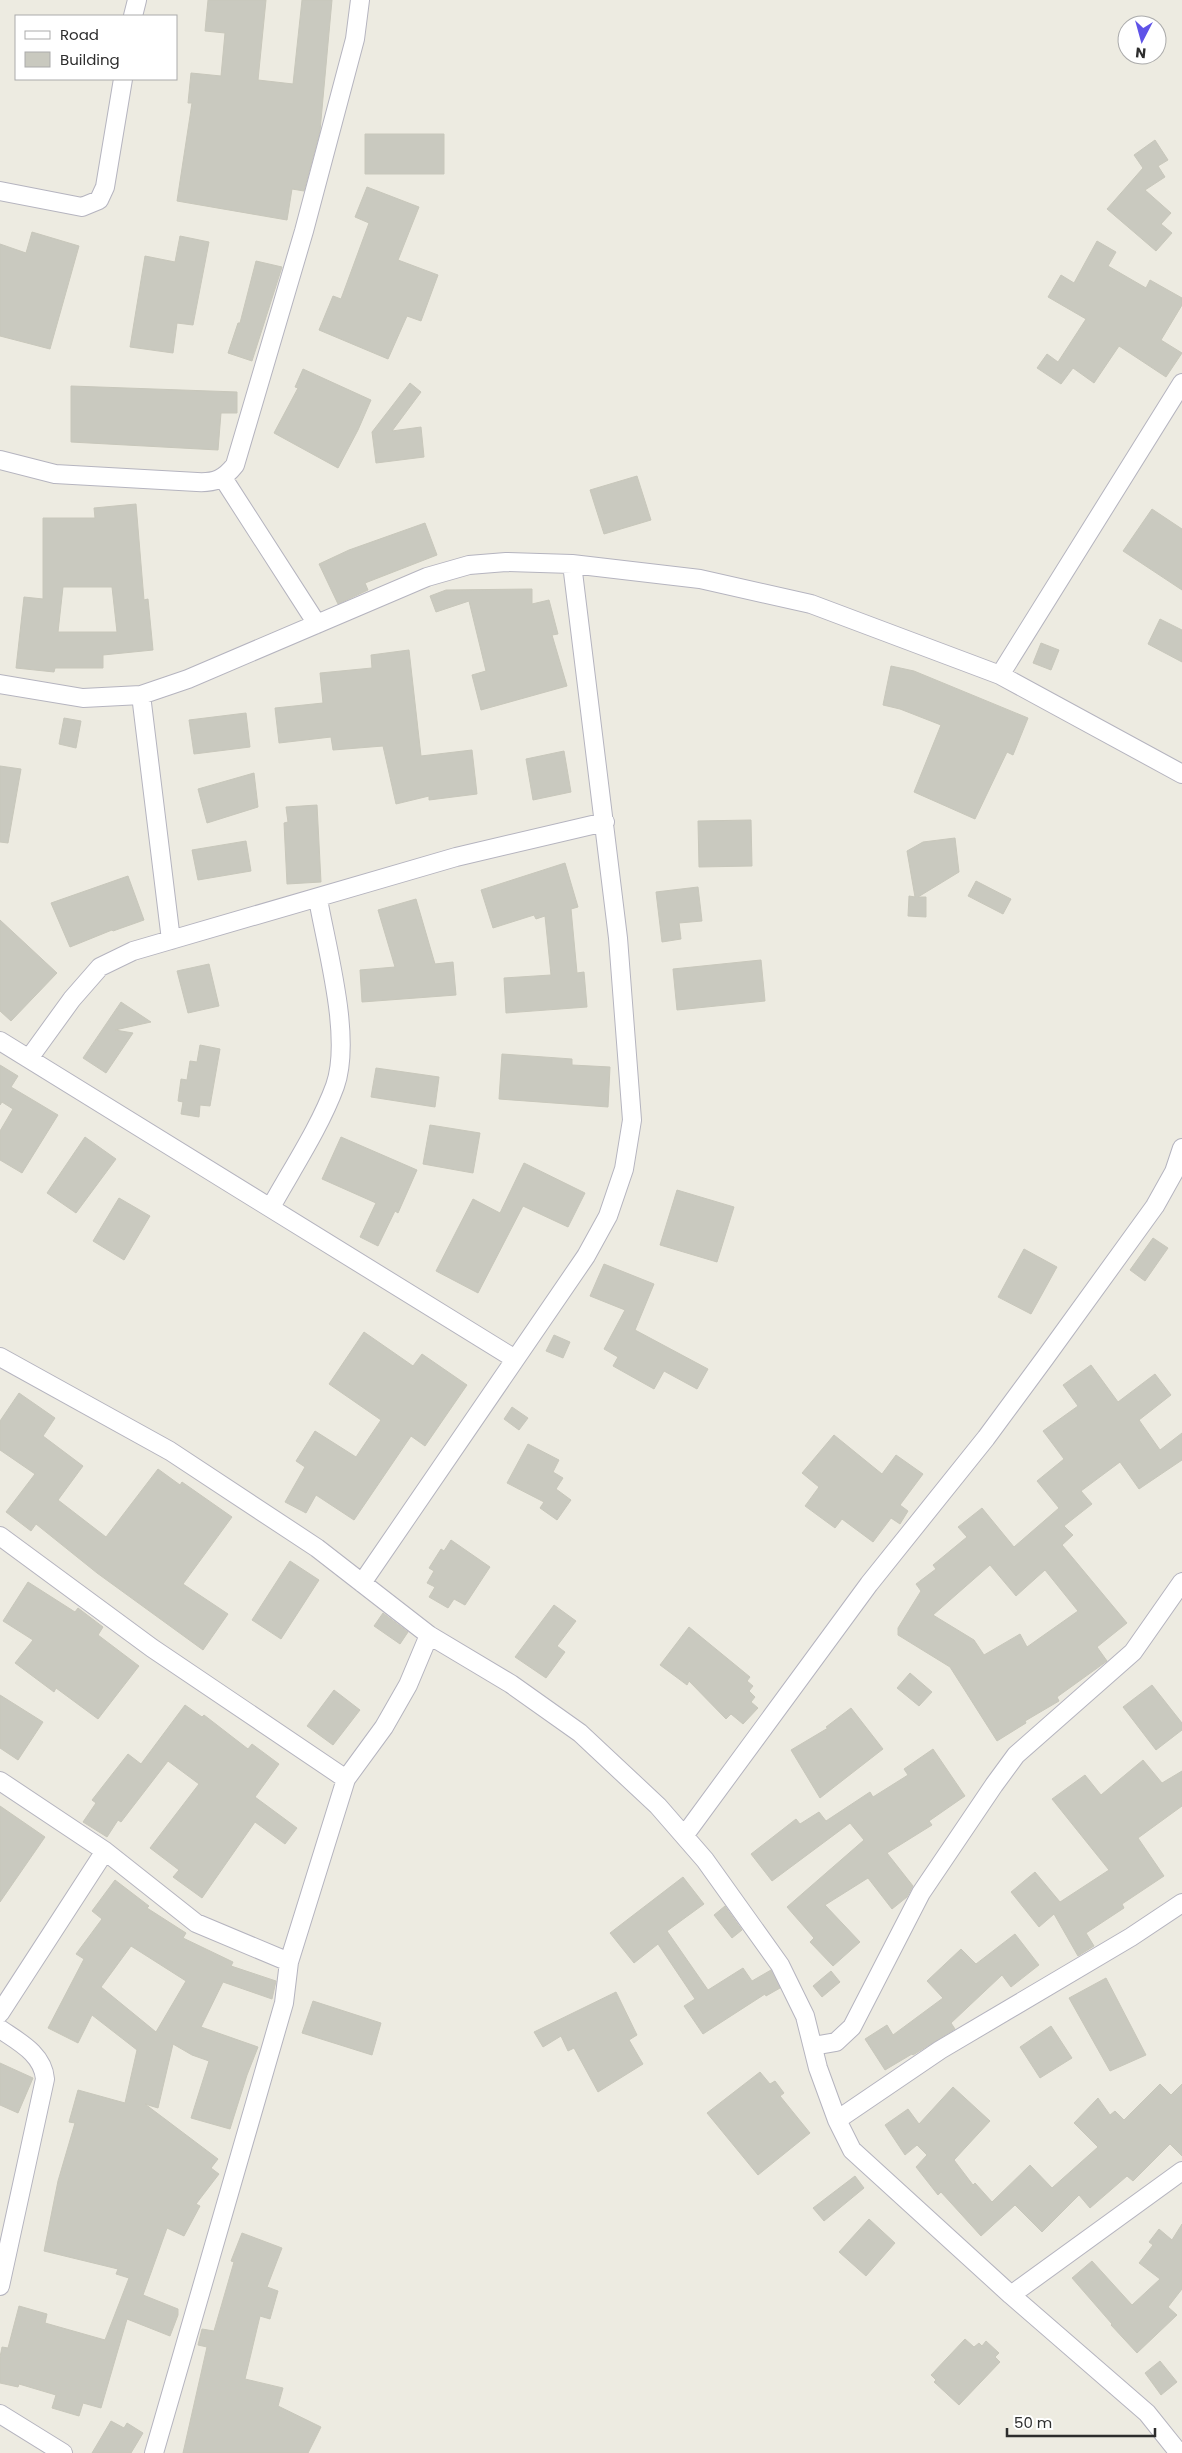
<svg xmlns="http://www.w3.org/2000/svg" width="1182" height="2453" font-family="Poppins,sans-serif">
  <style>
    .building { fill: #c9c9bf; stroke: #c8c7bb; fill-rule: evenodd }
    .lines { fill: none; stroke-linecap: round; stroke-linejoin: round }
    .street-casing { stroke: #b5b4bf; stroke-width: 20 }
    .street { stroke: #fff; stroke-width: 18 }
  </style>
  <rect width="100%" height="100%" fill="#edebe1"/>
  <!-- building -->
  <path class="building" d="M208,0H266L258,80L293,84L302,0H332L320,131L304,191L292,189L287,220L177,201L192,103H188L191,73L221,76L225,33L205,31Z
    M365,134H444V174H365Z
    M1155,140L1168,160L1158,166L1165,177L1145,190L1171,213L1161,224L1172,233L1156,251L1107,209L1143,168L1134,155Z
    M367,187L419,207L398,260L438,275L421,321L407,316L388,359L319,330L333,296L341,299L369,223L355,217Z
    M32,232L79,246L50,349L0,336V244L26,253Z
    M180,236L209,242L193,325L177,323L173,353L130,347L145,256L175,262Z
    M1097,241L1116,252L1108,266L1146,288L1150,280L1182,298V305L1161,340L1182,353L1166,377L1119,346L1094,383L1073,368L1061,384L1037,368L1047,354L1058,362L1086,319L1048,297L1061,275L1074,283Z
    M256,261L282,267L252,361L228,353L238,323H240Z
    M303,369L371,400L358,430L338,468L274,433L298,388L295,387Z
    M410,383L421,392L392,431L421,427L424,457L376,463L372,432Z
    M71,386L237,392V413H221L218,450L71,442Z
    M637,476L651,520L604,534L590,490Z
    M136,504L144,600L148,599L153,650L103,655V668H55L54,672L16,668L24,597L43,599V518H95L94,508ZM63,587H112L117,632H58Z
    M1152,509L1182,529V590L1123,551Z
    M425,523L437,555L365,583L368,590L338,604L319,564L349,550Z
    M532,589V604L549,600L558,634L552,635L567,686L481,710L472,675L486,671L469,601L436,612L430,596L446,590Z
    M1160,619L1182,630V662L1148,644Z
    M1041,643L1059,650L1051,670L1033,663Z
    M409,650L421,756L472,750L477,794L429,800V796L396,804L383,746L333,750L331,737L279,743L275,708L323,703L320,673L372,668L371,655Z
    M891,666L914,671L1028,718L1013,755L1007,752L975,819L914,792L941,725L900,709L883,705Z
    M246,713L250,747L194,754L189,720Z
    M64,718L81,721L76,748L59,744Z
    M564,751L571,792L533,800L526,759Z
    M0,766L21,769L8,843L0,842Z
    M254,773L258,807L207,823L198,789Z
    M317,805L321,882L287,884L284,823L288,822L286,807Z
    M751,820L752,866L699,867L698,821Z
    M955,838L959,872L918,897H926V917L908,916L909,896L915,897L907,851L923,842Z
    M246,841L251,871L198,880L192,850Z
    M565,863L578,907L571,909L577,973L584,972L587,1007L506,1013L504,978L551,975L545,916L536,919L534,915L493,928L481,890Z
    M128,876L144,920L113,931L112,930L70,947L51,903Z
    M976,881L1011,899L1003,914L968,896Z
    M698,887L702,921L679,923L681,939L662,942L656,892Z
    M416,899L435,964L453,962L456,995L362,1002L360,970L395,967L378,910Z
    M0,920L57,973L11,1021L0,1011Z
    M761,960L765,1001L677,1010L673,969Z
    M209,964L219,1006L188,1013L177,971Z
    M121,1002L151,1022L115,1030L133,1033L106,1073L83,1058Z
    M200,1045L220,1049L210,1106L200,1105L199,1117L181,1114L183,1102L178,1101L181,1079L187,1080L190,1061L197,1062Z
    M502,1054L572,1059V1065L610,1067L608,1107L499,1099Z
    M0,1065L18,1076L11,1087L58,1115L22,1173L0,1160V1131L13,1109L2,1102L0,1105Z
    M376,1068L439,1077L435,1107L371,1097Z
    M430,1125L480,1133L473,1173L423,1164Z
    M85,1137L116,1159L76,1213L47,1193Z
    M341,1137L417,1170L398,1213L395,1211L378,1246L360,1237L376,1203L322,1179Z
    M524,1163L585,1193L568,1227L523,1206L478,1293L436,1271L473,1199L500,1213Z
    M677,1190L734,1207L717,1262L660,1245Z
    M119,1198L150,1216L124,1260L93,1241Z
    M1153,1238L1168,1248L1145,1281L1130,1270Z
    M1024,1249L1057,1267L1031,1314L998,1297Z
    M604,1264L654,1284L635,1330L708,1369L697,1389L664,1371L654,1389L613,1366L618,1357L604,1349L625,1310L590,1296Z
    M364,1332L413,1366L422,1354L467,1385L425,1446L411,1436L354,1520L316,1495L306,1513L285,1502L305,1467L296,1461L315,1431L356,1457L381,1420L329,1384Z
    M554,1335L570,1342L563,1358L546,1351Z
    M1091,1365L1118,1402L1155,1374L1171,1395L1139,1420L1160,1450L1182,1433V1460L1139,1489L1120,1462L1081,1491L1092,1504L1064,1526L1073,1535L1062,1545L1127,1623L1097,1647L1107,1661L1057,1697L1059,1701L1025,1721L1026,1723L997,1741L950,1667L898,1635V1628L921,1591L916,1584L936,1569L933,1565L967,1537L958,1527L982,1508L1014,1547L1059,1508L1037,1481L1064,1459L1043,1431L1078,1406L1063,1385ZM990,1565L1016,1596L1045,1570L1078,1611L1027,1647L1020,1634L984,1655L974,1640L933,1615Z
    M19,1393L55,1418L43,1436L83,1466L58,1500L106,1537L158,1469L180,1485L182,1482L232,1517L183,1584L228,1614L203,1650L97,1573L36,1524L31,1531L6,1512L35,1474L0,1450V1421Z
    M512,1407L528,1418L519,1430L504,1419Z
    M834,1435L882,1474L896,1455L923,1474L900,1505L908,1511L900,1524L891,1518L873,1542L842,1519L835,1528L805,1506L819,1487L802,1473Z
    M528,1444L559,1460L553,1472L563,1478L556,1489L571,1500L557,1520L540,1508L544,1502L507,1483Z
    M451,1540L490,1567L465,1605L454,1599L448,1608L429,1597L435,1587L427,1583L434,1571L429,1568L441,1549L444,1551Z
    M290,1561L319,1580L281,1639L252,1620Z
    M28,1582L75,1612L78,1608L103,1627L98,1635L139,1666L98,1719L56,1688L54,1692L15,1663L33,1640L3,1621Z
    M554,1605L576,1621L557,1646L565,1652L546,1678L515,1657Z
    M383,1613L408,1632L400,1644L374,1626Z
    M689,1627L750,1677L747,1681L753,1686L749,1691L755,1697L751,1702L758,1708L743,1724L731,1714L726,1719L689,1681L687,1685L660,1665Z
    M910,1673L932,1692L919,1706L897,1688Z
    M1152,1685L1182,1723V1730L1156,1750L1123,1707Z
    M334,1690L360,1710L333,1745L307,1726Z
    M0,1695L43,1722L18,1760L0,1748Z
    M185,1705L202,1717L204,1715L248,1749L252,1744L279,1764L255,1797L297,1828L285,1844L255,1822L202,1898L173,1877L179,1870L150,1848L199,1784L168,1761L121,1822L118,1820L107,1837L83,1822L96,1803L92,1800L128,1754L141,1764Z
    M851,1708L883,1749L820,1798L791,1750L828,1728L826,1727Z
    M933,1749L965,1796L929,1821L932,1825L887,1853L913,1886L907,1897L892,1909L868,1878L825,1905L860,1942L833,1966L810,1942L814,1938L787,1907L864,1840L850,1823L772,1881L751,1854L796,1819L800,1824L819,1812L826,1821L870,1792L873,1797L908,1775L904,1769Z
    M1143,1760L1162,1783L1182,1771V1806L1138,1838L1164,1876L1122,1904L1124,1908L1086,1933L1094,1946L1078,1956L1054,1914L1039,1927L1011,1892L1035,1872L1060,1902L1109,1870L1052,1799L1085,1775L1101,1795Z
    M0,1806L45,1837L0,1902Z
    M683,1877L704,1904L667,1931L708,1990L743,1968L752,1981L771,1970L780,1988L766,1996L765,1994L703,2034L684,2006L695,1999L658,1944L634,1963L610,1933Z
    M115,1880L149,1906L147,1908L186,1933L183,1938L233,1962L231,1966L276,1981L272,1999L223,1982L201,2027L258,2047L247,2075L230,2129L191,2118L209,2061L192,2055L173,2044L158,2108L145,2104L218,2159L211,2168L219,2174L196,2204L200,2206L184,2236L167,2228L143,2295L178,2309V2315L170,2336L127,2319L101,2408L83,2403L79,2416L52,2408L56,2395L19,2384L18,2387L0,2383V2357L2,2347L8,2348L19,2306L47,2314L45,2323L105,2340L129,2278L116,2274L118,2269L44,2251L58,2181L75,2123L69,2122L78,2090L125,2103L137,2050L92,2015L78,2043L48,2028L84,1959L76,1954L102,1919L92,1911ZM131,1946L186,1981L156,2032L101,1987Z
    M725,1906L742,1930L732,1938L714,1915Z
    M1015,1934L1039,1965L1011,1987L1002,1975L951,2023L955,2029L913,2055L912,2054L885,2070L865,2039L887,2025L893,2035L943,1998L927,1981L961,1949L976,1964Z
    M831,1971L840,1982L822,1997L813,1986Z
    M1106,1978L1146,2055L1110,2071L1069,1998Z
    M616,1992L637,2035L629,2040L643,2064L598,2092L574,2048L568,2051L561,2036L543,2047L534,2032Z
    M313,2001L381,2023L372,2055L302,2033Z
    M1051,2026L1072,2058L1040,2078L1020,2047Z
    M0,2063L33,2078L18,2113L0,2105Z
    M760,2072L770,2084L775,2081L784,2093L780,2096L810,2133L758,2175L707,2113Z
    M1160,2084L1171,2095L1182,2084V2156L1170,2144L1133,2181L1127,2176L1090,2208L1079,2195L1042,2232L1015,2205L981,2236L941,2192L938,2195L916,2167L927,2155L917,2145L905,2155L885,2125L908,2109L919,2124L953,2087L990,2121L954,2160L973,2185L975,2183L992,2202L1030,2165L1052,2188L1098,2147L1074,2123L1098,2098L1110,2115L1115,2111L1124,2120Z
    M855,2176L864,2188L824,2221L813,2208Z
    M869,2219L895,2243L866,2276L839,2252Z
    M1182,2224V2289L1168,2307L1177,2315L1137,2353L1111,2325L1112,2324L1072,2278L1092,2261L1132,2305L1160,2279L1139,2263L1153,2245L1149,2242L1159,2229L1172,2240Z
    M242,2233L282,2248L267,2287L278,2291L270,2319L260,2316L245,2379L283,2388L278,2406L321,2427L308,2453H183L207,2347L198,2345L202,2329L214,2331L234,2262L231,2261Z
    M965,2339L974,2347L979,2343L982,2346L986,2341L999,2353L995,2357L1000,2362L959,2405L934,2382L936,2380L931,2375Z
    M1160,2361L1177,2382L1161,2395L1145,2373Z
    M111,2421L124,2428L127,2423L143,2433L131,2453H92Z"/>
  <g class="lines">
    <!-- street casing -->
    <g class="street-casing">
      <path id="street" d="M133,16L137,0
        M0,191L82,207L99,200L105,187L123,79
        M0,460L55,474L197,482C215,483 224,479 235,465L304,231L355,39L360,0
        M223,478L317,624
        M1000,675L1182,383
        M0,684L83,698L141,695L188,679L427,577L469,565L506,562L572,564L700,579L811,604L1000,675L1182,774
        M141,695L171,940
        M0,1041L515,1359
        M30,1057L72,999L100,967L133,951L456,857L605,822
        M271,1207C292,1169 320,1127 335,1086C352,1038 327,950 318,899
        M0,1357L170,1451L317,1548L429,1635L511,1684L580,1733L658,1806L705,1860L780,1965L805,2016L818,2068L837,2120L852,2150L1011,2295L1147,2413L1179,2453
        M0,1536L152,1648L346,1779
        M362,1583L586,1256L608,1216L624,1169L632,1120L618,938L572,564
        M0,1781L105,1851L196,1923L289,1962
        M684,1836L869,1584L986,1438L1045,1358L1155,1206L1174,1172L1182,1148
        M0,2013L105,1851
        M0,2029C19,2042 43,2054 45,2079L0,2286
        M813,2046L836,2042L852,2027L921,1893L994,1785L1016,1755L1133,1652L1182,1582
        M837,2120L940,2050L1131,1937L1182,1903
        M1011,2295L1182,2171
        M0,2414L63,2453
        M154,2453L284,2003L289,1962L346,1779L384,1727L408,1685L429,1635"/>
    </g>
    <!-- street -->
    <use href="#street" class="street"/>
  </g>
  <!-- legend -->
  <rect x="15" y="15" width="162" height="65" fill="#ffffff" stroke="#ababab"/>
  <rect x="25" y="31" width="25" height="8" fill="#ffffff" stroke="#ababab"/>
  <text x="60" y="40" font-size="15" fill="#2d2d2d">Road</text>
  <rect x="25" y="52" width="25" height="15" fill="#c9c9bf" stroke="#ababab"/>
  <text x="60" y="65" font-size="15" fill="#2d2d2d">Building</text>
  <!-- north arrow -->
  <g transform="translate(1142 40) rotate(186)"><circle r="24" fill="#ffffff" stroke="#ababab"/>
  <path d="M0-4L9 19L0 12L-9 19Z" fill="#5f53e8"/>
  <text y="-8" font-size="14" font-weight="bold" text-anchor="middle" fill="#2d2d2d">N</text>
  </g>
  <!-- scale -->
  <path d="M1007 2428v8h148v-8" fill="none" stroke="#2d2d2d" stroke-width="2.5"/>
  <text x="1014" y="2428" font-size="15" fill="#2d2d2d" stroke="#ffffff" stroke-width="4" paint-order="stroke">50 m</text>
</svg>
